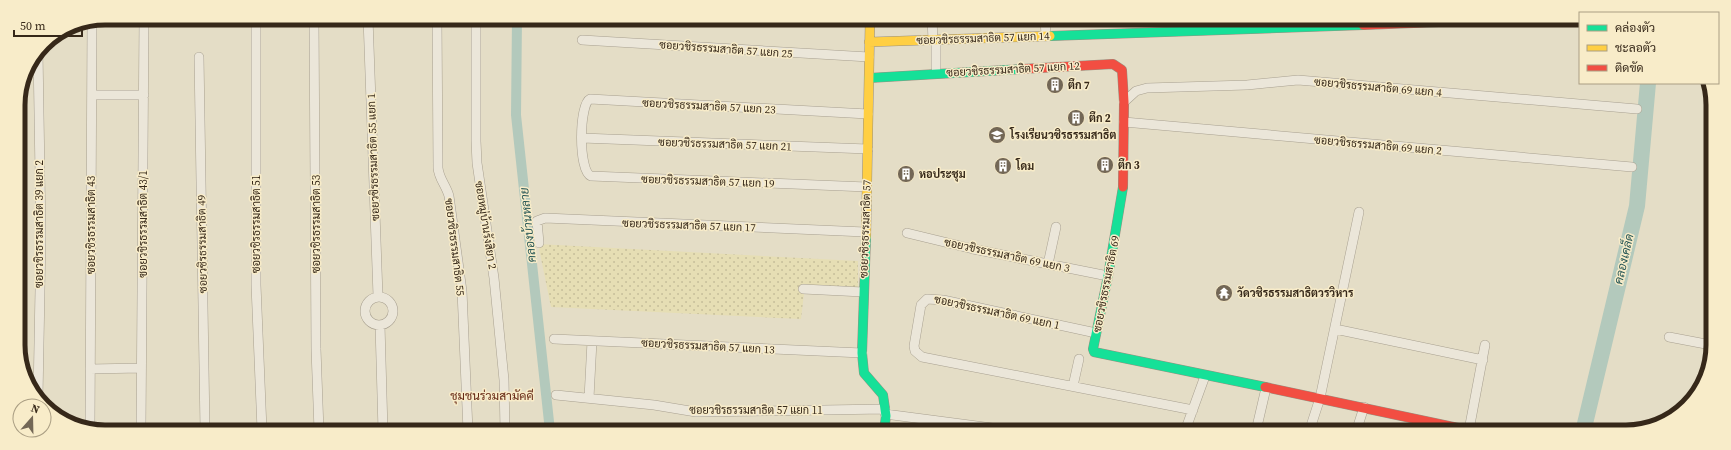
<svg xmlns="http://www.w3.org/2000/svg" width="1731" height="450" font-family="'Source Serif 4',Sarabun,serif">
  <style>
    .farmland { fill: url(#farmland-dots) }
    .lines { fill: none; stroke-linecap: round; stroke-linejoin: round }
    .canal { stroke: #b3c9bc; stroke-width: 10 }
    .river { stroke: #b3c9bc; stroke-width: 16 }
    .street-casing { stroke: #a8a090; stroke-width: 10 }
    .fast-casing { stroke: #989080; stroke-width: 10 }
    .slow-casing { stroke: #989080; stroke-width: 10 }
    .jam-casing { stroke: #989080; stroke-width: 10 }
    .street { stroke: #ebe6d9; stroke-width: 9 }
    .fast { stroke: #16e098; stroke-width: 9 }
    .slow { stroke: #ffcf43; stroke-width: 9 }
    .jam { stroke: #f24e42; stroke-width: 9 }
    .labels { text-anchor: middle; stroke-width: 3; stroke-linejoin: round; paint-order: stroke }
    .street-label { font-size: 11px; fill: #362819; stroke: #f8ecc9 }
    .poi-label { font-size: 11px; font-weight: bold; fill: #362819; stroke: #f8ecc9; text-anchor: start }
    .water-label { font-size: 12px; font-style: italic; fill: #275756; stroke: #f8ecc9 }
    .neighbourhood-label { font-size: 12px; fill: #662915; stroke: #f8ecc9 }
    .rim { fill: none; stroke: #362819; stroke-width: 5 }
  </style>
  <defs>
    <pattern id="farmland-dots" width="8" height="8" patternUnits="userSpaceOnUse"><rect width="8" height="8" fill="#e6deb4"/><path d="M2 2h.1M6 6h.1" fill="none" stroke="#c6be9a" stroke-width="1.8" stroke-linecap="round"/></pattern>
  </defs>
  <rect width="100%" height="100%" fill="#e4ddc6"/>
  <!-- farmland -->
  <path class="farmland" d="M538,244L858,261V288L805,285L801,319L551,307Z"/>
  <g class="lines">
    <!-- canal -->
    <path class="canal" d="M517,18L516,115L550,431"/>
    <!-- river -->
    <path class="river" d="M1583,432L1637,206L1648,83"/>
    <!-- street casing -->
    <g class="street-casing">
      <path id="street" d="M256,18V285L262,430
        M314,18L316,349L319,431
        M368,18L378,296
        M437,18L438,168C439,179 446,185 449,196L462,291L468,431
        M476,18V141L477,163L494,278L504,380L505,431
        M932,19L933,40
        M1045,19L1046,36
        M582,40L869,57
        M936,40V68
        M38,52L41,236L38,397
        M199,57L205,430
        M92,95H144
        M1124,102L1136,91L1147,88L1247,85L1298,80L1637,109
        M1124,122L1632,167
        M582,138L868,149
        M867,187L591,176C578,171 579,104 590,99L868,114
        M907,233L973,249L1108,276
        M539,243L537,221L545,218L865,232
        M1048,264L1056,227
        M803,289L863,292
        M365 311a14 14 0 1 1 28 0a14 14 0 1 1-28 0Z
        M380,325L383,431
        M1335,329L1483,360
        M1096,333L943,300L927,299L921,305L914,346L915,351L922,357L1193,410
        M1669,337L1711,345
        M554,339L862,353
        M90,369L141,368
        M1073,386L1079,359
        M556,395L654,405L696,412L885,409
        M589,398L592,341
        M885,414L1015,431
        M90,430L92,21
        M141,430L144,18
        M1469,430L1485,345
        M1185,431L1205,376
        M1256,431L1266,388
        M1309,432L1320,398L1359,212
        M1356,432L1364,407"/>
    </g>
    <!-- fast casing -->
    <g class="fast-casing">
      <path id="fast" d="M1050,36L1363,25
        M869,78L1022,69
        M1123,187L1108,276L1093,349L1094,352L1265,387
        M866,237L862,353L864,373L883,395L886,416L884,431"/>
    </g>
    <!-- slow casing -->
    <g class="slow-casing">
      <path id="slow" d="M869,42L1050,36
        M866,237L870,19"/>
    </g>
    <!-- jam casing -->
    <g class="jam-casing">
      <path id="jam" d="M1363,25L1464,21L1576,20
        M1022,69L1113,64L1122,70L1124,102L1123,187
        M1265,387L1477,432"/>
    </g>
    <!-- street -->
    <use href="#street" class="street"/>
    <!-- fast -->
    <use href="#fast" class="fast"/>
    <!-- slow -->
    <use href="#slow" class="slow"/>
    <!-- jam -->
    <use href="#jam" class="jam"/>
  </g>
  <!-- icons -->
  <defs>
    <g id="building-disc" transform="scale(0.9)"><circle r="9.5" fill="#736756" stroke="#f8ecc9"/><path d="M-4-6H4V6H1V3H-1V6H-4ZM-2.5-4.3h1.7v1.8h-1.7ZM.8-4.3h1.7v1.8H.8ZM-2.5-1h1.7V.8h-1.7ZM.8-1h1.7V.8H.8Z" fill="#fff"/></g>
    <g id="school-disc" transform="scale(0.9)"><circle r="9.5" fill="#736756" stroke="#f8ecc9"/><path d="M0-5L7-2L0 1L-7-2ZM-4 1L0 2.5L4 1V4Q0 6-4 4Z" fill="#fff"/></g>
    <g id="temple-disc" transform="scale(0.9)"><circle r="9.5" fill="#736756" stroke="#f8ecc9"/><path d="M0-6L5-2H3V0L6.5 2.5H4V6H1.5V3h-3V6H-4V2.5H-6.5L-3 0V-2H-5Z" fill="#fff"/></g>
  </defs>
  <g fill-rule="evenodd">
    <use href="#building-disc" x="1055" y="85"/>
    <use href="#building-disc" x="1076" y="118"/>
    <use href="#school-disc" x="997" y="135"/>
    <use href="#building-disc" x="1105" y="165"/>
    <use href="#building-disc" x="1003" y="166"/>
    <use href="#building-disc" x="906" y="174"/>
    <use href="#temple-disc" x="1224" y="293"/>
  </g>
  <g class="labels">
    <!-- street labels -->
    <g class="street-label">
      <text transform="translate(983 38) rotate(-2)" y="4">ซอยวชิรธรรมสาธิต 57 แยก 14</text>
      <text transform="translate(726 49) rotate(4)" y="4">ซอยวชิรธรรมสาธิต 57 แยก 25</text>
      <text transform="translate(1013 69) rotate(-3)" y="4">ซอยวชิรธรรมสาธิต 57 แยก 12</text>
      <text transform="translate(1378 87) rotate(5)" y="4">ซอยวชิรธรรมสาธิต 69 แยก 4</text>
      <text transform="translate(709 106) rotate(3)" y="4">ซอยวชิรธรรมสาธิต 57 แยก 23</text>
      <text transform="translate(725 144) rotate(2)" y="4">ซอยวชิรธรรมสาธิต 57 แยก 21</text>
      <text transform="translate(1378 145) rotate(5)" y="4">ซอยวชิรธรรมสาธิต 69 แยก 2</text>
      <text transform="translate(373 157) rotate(-92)" y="4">ซอยวชิรธรรมสาธิต 55 แยก 1</text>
      <text transform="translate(708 181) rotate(2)" y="4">ซอยวชิรธรรมสาธิต 57 แยก 19</text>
      <text transform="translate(39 224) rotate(-90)" y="4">ซอยวชิรธรรมสาธิต 39 แยก 2</text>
      <text transform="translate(143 224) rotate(-90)" y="4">ซอยวชิรธรรมสาธิต 43/1</text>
      <text transform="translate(256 224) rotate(-90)" y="4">ซอยวชิรธรรมสาธิต 51</text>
      <text transform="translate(316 224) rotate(-90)" y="4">ซอยวชิรธรรมสาธิต 53</text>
      <text transform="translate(91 225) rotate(-90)" y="4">ซอยวชิรธรรมสาธิต 43</text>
      <text transform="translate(486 225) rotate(81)" y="4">ซอยหมู่บ้านรังสิยา 2</text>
      <text transform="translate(689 225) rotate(2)" y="4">ซอยวชิรธรรมสาธิต 57 แยก 17</text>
      <text transform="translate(865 229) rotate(-88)" y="4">ซอยวชิรธรรมสาธิต 57</text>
      <text transform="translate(202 244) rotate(-91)" y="4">ซอยวชิรธรรมสาธิต 49</text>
      <text transform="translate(455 247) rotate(83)" y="4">ซอยวชิรธรรมสาธิต 55</text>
      <text transform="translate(1007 255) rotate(12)" y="4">ซอยวชิรธรรมสาธิต 69 แยก 3</text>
      <text transform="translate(1106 284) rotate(-79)" y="4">ซอยวชิรธรรมสาธิต 69</text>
      <text transform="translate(997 312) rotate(12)" y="4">ซอยวชิรธรรมสาธิต 69 แยก 1</text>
      <text transform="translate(708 346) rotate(3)" y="4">ซอยวชิรธรรมสาธิต 57 แยก 13</text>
      <text x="756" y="414">ซอยวชิรธรรมสาธิต 57 แยก 11</text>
    </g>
    <!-- poi labels -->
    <g class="poi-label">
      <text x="1068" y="89">ตึก 7</text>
      <text x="1089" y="122">ตึก 2</text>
      <text x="1010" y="139">โรงเรียนวชิรธรรมสาธิต</text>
      <text x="1118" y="169">ตึก 3</text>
      <text x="1016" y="170">โดม</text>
      <text x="919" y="178">หอประชุม</text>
      <text x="1237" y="297">วัดวชิรธรรมสาธิตวรวิหาร</text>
    </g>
    <!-- water labels -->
    <g class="water-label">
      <text transform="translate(528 225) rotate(-96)" y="4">คลองบ้านหลาย</text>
      <text transform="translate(1624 259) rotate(-77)" y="4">คลองเคล็ด</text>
    </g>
    <!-- neighbourhood labels -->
    <g class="neighbourhood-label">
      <text x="492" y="400">ชุมชนร่วมสามัคคี</text>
    </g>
  </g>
  <!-- crop -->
  <path d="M0 0H1731V450H0ZM105 25H1626A80 80 0 0 1 1706 105V345A80 80 0 0 1 1626 425H105A80 80 0 0 1 25 345V105A80 80 0 0 1 105 25Z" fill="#f8ecc9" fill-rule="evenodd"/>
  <path class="rim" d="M105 25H1626A80 80 0 0 1 1706 105V345A80 80 0 0 1 1626 425H105A80 80 0 0 1 25 345V105A80 80 0 0 1 105 25Z"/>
  <!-- legend -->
  <rect x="1579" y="12" width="140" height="72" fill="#f8ecc9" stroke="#aa9e83"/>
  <rect x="1587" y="25" width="20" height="6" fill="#16e098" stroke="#aa9e83"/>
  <text x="1615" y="32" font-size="12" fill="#362819">คล่องตัว</text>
  <rect x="1587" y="45" width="20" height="6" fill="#ffcf43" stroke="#aa9e83"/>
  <text x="1615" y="52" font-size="12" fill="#362819">ชะลอตัว</text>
  <rect x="1587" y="65" width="20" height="6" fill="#f24e42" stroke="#aa9e83"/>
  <text x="1615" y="72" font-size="12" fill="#362819">ติดขัด</text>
  <!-- north arrow -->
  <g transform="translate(32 418) rotate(20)"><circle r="19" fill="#f8ecc9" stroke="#aa9e83"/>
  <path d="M0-3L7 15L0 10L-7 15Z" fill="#736756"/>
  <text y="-6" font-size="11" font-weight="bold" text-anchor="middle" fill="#362819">N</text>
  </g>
  <!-- scale -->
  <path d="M14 30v6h68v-6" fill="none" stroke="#362819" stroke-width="2"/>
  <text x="20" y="30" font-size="12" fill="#362819" stroke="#f8ecc9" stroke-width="3" paint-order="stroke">50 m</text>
</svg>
